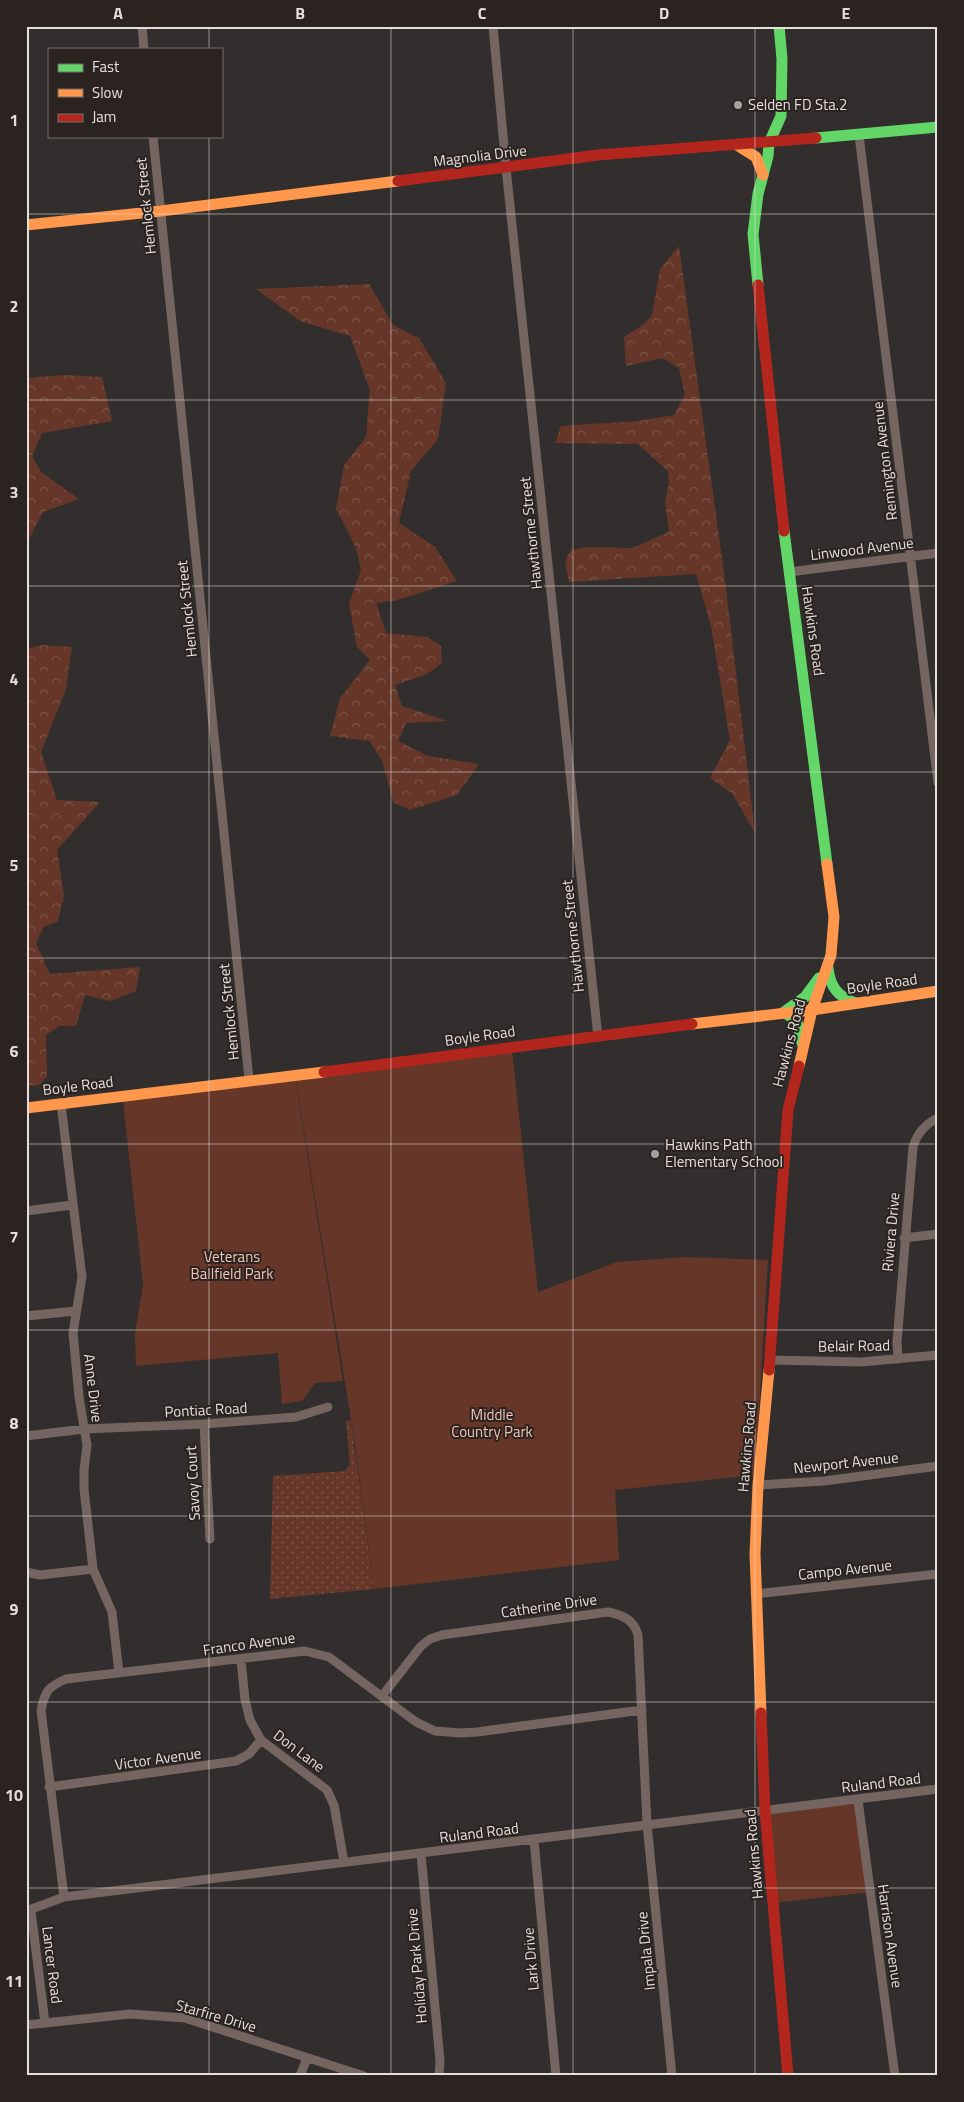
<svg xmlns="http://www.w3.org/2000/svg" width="964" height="2102" font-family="'Titillium Web',sans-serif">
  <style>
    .grass { fill: url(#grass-dots) }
    .forest { fill: url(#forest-crowns) }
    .green { fill: #663729 }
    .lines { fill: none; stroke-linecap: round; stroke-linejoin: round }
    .street { stroke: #756560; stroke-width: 9 }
    .fast { stroke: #63d668; stroke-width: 11 }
    .slow { stroke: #ff974d; stroke-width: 11 }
    .jam { stroke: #b3261e; stroke-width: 11 }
    .grid { fill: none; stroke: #e4dedc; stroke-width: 1; stroke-opacity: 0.55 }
    .poi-dot { fill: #a6a09f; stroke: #2b2320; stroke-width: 2 }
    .labels { text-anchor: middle; stroke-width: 4; stroke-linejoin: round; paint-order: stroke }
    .poi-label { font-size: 15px; fill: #e4dedc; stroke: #2b2320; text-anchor: start }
    .street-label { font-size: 15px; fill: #e4dedc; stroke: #2b2320 }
    .park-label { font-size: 15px; fill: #f3c4b6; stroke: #2b2320 }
    .neatline { fill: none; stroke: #e4dedc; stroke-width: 2 }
    .grid-label { font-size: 16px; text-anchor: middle; font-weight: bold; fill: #e4dedc }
  </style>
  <defs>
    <pattern id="grass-dots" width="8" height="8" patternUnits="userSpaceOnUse" patternTransform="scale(1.25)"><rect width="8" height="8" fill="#663729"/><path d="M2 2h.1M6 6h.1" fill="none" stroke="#7c5447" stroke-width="1.8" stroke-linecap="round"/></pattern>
    <pattern id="forest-crowns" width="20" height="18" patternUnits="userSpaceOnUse" patternTransform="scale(1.25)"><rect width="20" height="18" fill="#663729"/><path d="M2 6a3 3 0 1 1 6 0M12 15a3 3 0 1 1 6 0" fill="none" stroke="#7c5447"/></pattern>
  </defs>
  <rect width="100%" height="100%" fill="#322e2d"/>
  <!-- grass -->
  <path class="grass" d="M346,1420L351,1421L374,1589L270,1599L273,1476L345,1471L350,1465Z"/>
  <!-- forest -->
  <path class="forest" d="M679,246L726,588L755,833L732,793L710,778L730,740L711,626L696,574L569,582L565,561L571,550L588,547L632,548L669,532L665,502L669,482L668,471L638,444L555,443L561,426L638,421L674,415L685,394L679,368L662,358L626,366L624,337L644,324L652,315L660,269Z
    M369,284L393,325L419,338L446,383L438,439L411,471L399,523L435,547L457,581L398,600L376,603L386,633L427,637L441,646L442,663L427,674L395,685L402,706L447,721L406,723L398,741L428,756L479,764L457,795L410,810L393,802L382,760L369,741L330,736L340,698L370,660L357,647L349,604L361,570L356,548L336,509L344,465L366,437L370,390L350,336L300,321L256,289Z
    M63,375L102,377L112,421L42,433L32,456L41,472L79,499L43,512L26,545V378Z
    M42,645L72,647L66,689L41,752L57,800L100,802L57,850L64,896L58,921L44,927L36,943L50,974L140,967L136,991L110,1001L85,995L76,1026H59L46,1035L47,1077L39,1085L26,1086V649Z"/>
  <!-- green -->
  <path class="green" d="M512,1050L538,1292L617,1262L686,1257L768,1260L755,1475L615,1490L619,1560L374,1589L355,1444L296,1081Z
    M295,1077L343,1381L315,1383L302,1401L282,1404L278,1353L136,1366L135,1334L143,1284L123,1101Z
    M858,1800L871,1892L773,1903L765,1810Z"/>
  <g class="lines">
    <!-- street -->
    <path class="street" d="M142,26L144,49
      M493,26L506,168L598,1037
      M859,135L938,783
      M153,136L249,1079
      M789,572L938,553
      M61,1104L82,1277L73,1333L79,1397L87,1445L84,1470V1489L93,1569L112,1612L119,1673
      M26,1211L72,1205
      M904,1238L938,1234
      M26,1316L76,1311
      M898,1359L897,1342L913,1147C917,1134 925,1124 938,1118
      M770,1360L861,1362L938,1355
      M204,1424L210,1539
      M26,1436L84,1429L204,1424L296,1417L328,1407
      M758,1485L824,1481L938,1466
      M26,1572L40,1575L93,1569
      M755,1594L938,1574
      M241,1660L245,1700L250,1720L261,1740L327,1790L334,1805L344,1862
      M382,1696L421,1646L430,1639L442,1635L608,1612C623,1615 634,1620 638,1635L647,1824L672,2076
      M49,1787L236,1761L249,1754L261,1740
      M858,1800L895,2076
      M534,1840L556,2076
      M421,1854L440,2061L439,2076
      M64,1897L41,1710C45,1691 48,1687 66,1679L305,1651L329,1657L416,1722L435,1731L461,1733L477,1732L642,1710
      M26,1911L64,1897L938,1789
      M31,1911L45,2023
      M26,2025L130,2014L185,2018L364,2076
      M300,2076L307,2058"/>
    <!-- fast -->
    <path class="fast" d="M816,138L938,127
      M758,285L753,234L758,194L768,156L769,143L781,116L782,59L779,26
      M784,531L827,864
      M828,968C830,987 838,997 856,1003
      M802,1043L797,1022L784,1012L805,997L819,978"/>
    <!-- slow -->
    <path class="slow" d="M737,145L756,157L763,175
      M26,225L161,211L398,181
      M692,1024L812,1010L938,991
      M799,1066L812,1010L831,955L834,917L827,864
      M26,1108L324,1072
      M761,1713L755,1554L758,1485L769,1370"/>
    <!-- jam -->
    <path class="jam" d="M398,181L598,155L816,138
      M758,285L784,531
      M324,1072L692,1024
      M769,1370L788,1110L799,1066
      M761,1713L765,1810L788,2076"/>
  </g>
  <!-- grid -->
  <path class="grid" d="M209,26V49M391,26V2076M573,26V2076M755,26V2076M209,136V2076M26,214H938M26,400H938M26,586H938M26,772H938M26,958H938M26,1144H938M26,1330H938M26,1516H938M26,1702H938M26,1888H938"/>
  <!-- markers -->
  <g class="poi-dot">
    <circle cx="738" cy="105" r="5"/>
    <circle cx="655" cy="1154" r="5"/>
  </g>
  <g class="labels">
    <!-- poi labels -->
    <g class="poi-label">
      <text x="748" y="110">Selden FD Sta.2</text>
      <text x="665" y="1150">Hawkins Path<tspan x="665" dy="17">Elementary School</tspan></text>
    </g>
    <!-- street labels -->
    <g class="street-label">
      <text transform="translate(480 156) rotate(-7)" y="5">Magnolia Drive</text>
      <text transform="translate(146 206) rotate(-96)" y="5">Hemlock Street</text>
      <text transform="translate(885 461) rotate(-97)" y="5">Remington Avenue</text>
      <text transform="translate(531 533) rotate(-96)" y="5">Hawthorne Street</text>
      <text transform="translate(862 549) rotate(-7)" y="5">Linwood Avenue</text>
      <text transform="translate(187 609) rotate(-96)" y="5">Hemlock Street</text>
      <text transform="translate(813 631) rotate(82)" y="5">Hawkins Road</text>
      <text transform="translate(573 936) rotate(-96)" y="5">Hawthorne Street</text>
      <text transform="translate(882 984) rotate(-8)" y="5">Boyle Road</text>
      <text transform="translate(229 1012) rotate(-96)" y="5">Hemlock Street</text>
      <text transform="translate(480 1036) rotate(-8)" y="5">Boyle Road</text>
      <text transform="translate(789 1043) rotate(-75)" y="5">Hawkins Road</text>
      <text transform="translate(78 1086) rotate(-7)" y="5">Boyle Road</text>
      <text transform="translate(891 1232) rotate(-85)" y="5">Riviera Drive</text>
      <text transform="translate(854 1346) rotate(-1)" y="5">Belair Road</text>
      <text transform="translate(93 1388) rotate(83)" y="5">Anne Drive</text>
      <text transform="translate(206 1410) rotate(-3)" y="5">Pontiac Road</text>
      <text transform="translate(747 1447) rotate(-85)" y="5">Hawkins Road</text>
      <text transform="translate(846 1463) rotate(-6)" y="5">Newport Avenue</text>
      <text transform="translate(193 1483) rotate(-93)" y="5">Savoy Court</text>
      <text transform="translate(845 1570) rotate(-6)" y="5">Campo Avenue</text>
      <text transform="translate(549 1606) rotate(-8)" y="5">Catherine Drive</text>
      <text transform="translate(249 1644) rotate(-8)" y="5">Franco Avenue</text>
      <text transform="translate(299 1751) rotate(37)" y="5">Don Lane</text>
      <text transform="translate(158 1759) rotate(-8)" y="5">Victor Avenue</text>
      <text transform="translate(881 1783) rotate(-7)" y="5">Ruland Road</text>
      <text transform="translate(479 1833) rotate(-7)" y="5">Ruland Road</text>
      <text transform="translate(754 1854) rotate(-95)" y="5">Hawkins Road</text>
      <text transform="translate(890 1936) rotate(82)" y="5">Harrison Avenue</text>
      <text transform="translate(646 1951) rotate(-96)" y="5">Impala Drive</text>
      <text transform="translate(531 1959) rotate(-95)" y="5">Lark Drive</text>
      <text transform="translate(52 1965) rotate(83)" y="5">Lancer Road</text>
      <text transform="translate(417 1966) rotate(-95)" y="5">Holiday Park Drive</text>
      <text transform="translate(216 2016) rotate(16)" y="5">Starfire Drive</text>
    </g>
    <!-- park labels -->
    <g class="park-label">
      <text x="232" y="1262">Veterans<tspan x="232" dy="17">Ballfield Park</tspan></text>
      <text x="492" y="1420">Middle<tspan x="492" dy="17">Country Park</tspan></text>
    </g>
  </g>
  <!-- border -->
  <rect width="964" height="2102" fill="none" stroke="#2b2320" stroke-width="55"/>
  <!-- legend -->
  <rect x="48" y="48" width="175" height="90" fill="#2b2320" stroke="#756e6b"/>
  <rect x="58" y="64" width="25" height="8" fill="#63d668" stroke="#756e6b"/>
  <text x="92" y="72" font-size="15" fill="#e4dedc">Fast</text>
  <rect x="58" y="89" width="25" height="8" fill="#ff974d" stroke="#756e6b"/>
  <text x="92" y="98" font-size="15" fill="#e4dedc">Slow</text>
  <rect x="58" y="114" width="25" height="8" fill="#b3261e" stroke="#756e6b"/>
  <text x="92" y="122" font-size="15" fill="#e4dedc">Jam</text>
  <rect x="28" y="28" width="908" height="2046" class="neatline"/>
  <g class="grid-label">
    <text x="118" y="19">A</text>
    <text x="300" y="19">B</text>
    <text x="482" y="19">C</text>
    <text x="664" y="19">D</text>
    <text x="846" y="19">E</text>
    <text x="14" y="126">1</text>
    <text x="14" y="312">2</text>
    <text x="14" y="498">3</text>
    <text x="14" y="685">4</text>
    <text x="14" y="871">5</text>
    <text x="14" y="1057">6</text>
    <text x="14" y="1243">7</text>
    <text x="14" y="1429">8</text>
    <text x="14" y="1615">9</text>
    <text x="14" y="1801">10</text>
    <text x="14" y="1987">11</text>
  </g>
</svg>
